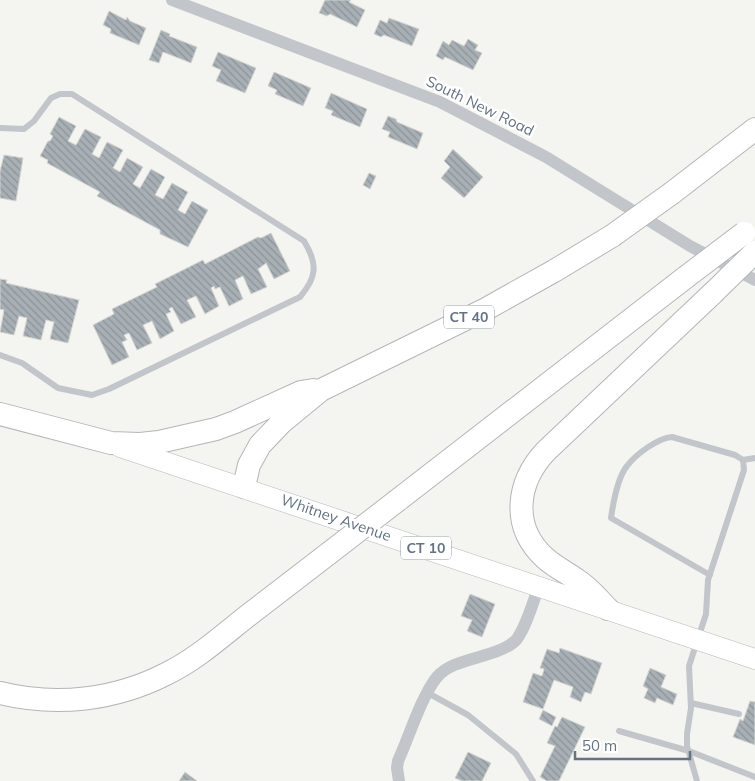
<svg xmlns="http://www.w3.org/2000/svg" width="755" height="781" font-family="Mulish,sans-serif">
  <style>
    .building { fill: url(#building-back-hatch); stroke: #d5d6d3 }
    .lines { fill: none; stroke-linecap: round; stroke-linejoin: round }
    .primary-casing { stroke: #b3b7bb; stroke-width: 21 }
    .highway-casing { stroke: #b3b6b9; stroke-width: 24 }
    .lane { stroke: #c2c5c9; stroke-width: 6 }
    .street { stroke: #c2c5c9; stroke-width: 12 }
    .primary { stroke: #fff; stroke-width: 20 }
    .highway { stroke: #fff; stroke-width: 22 }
    .highway-bridge-casing { stroke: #b3b6b9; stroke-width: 24; stroke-linecap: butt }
    .highway-bridge { stroke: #fff; stroke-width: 22 }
    .labels { text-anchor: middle; stroke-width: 5; stroke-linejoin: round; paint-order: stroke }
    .shield { fill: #fff; stroke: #929ca7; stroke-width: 1 }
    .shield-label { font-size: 14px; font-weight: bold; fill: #647281 }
    .street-label { font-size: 15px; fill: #647281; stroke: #fff }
  </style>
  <defs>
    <pattern id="building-back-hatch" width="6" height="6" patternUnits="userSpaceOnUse" patternTransform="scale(1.25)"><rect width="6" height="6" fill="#a9b0b5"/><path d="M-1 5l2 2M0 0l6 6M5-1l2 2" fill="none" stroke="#8d9499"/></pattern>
  </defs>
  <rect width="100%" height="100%" fill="#f4f4f1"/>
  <!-- building -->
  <path class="building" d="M325,0H351L349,2L365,10L357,27L330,14L327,16L319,13Z
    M109,11L126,20L127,17L130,21L146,28L139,45L110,33L111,29L103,25Z
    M389,18L419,29L412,46L384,35L381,37L374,34L380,20L387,23Z
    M161,30L170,34L169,36L197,47L191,63L163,52L159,63L149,60Z
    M468,39L478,45L475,50L482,53L473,70L445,57L443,60L436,56L443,41L449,45L452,40L464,46Z
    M218,52L256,68L245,93L216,81L221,70L212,66Z
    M274,72L311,88L303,106L275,94L277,90L268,86Z
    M331,93L367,109L360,127L331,115L333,111L325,108Z
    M388,116L396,119L397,122L423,133L417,149L388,137L390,132L382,129Z
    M59,117L76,126L68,141L76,145L85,129L101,137L92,154L99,158L107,142L123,150L113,168L120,172L127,158L143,167L133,184L140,188L151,169L165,177L155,195L163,199L172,183L188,192L178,210L185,214L192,201L208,210L188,247L160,234V230L97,196L100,192L47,163L48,160L40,156L48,141H50L53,136L50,134Z
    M453,149L483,177L464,198L441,178L450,167L444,161Z
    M4,155L23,158L16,201L0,198V171Z
    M369,173L376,176L370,189L363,185Z
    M271,233L290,271L274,279L266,263L265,264L258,269L267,287L251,294L243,276L235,280L243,299L229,306L220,287L215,289L214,286L211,288L219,306L205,314L196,296L187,300L196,317L181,324L172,307L169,309L171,312L166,314L174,331L160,339L152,321L143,325L152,343L137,350L129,333L124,335L127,340L122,342L129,357L112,365L93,325L114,314L112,309L157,287L155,284L203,260L205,264L258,237L261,238Z
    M0,279L7,280L6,283L79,300L68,343L50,339L54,322L46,320L41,340L23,336L27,318L19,316L14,335L0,332L4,310L0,309Z
    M470,594L495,604L482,637L467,631L472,620L461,616Z
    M560,648L602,663L591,694L585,692L581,702L570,697L573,687L554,680L543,709L523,702L533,673L542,676L544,669L540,668L547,649L559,653Z
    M650,668L666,675L661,687L677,694L673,705L657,698L655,703L644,698L648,689L643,686Z
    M750,701L755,702V745L733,737L740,719L743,721Z
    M543,710L556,717L552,726L539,719Z
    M562,717L585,727L559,781H547L540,777L555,746L547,743L555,726L557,727Z
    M468,752L491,763L482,781H462L455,778Z
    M185,772L197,781H179Z"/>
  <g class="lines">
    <!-- primary casing -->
    <g class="primary-casing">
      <path id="primary" d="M120,447L755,659"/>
    </g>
    <!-- highway casing -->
    <g class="highway-casing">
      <path id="highway" d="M672,193L755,129
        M0,414L111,443L140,444L159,442L216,429L235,422L301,392L313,390
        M244,487L249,465L260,445L282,422L321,390L486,309L554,271L612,236
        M398,500L686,277
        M608,609C598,599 589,587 577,580C566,572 555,567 545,558C511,527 516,483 546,451L713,293
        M0,693C56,707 115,700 166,674C197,659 223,635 250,614C276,594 302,574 328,554"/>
    </g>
    <!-- lane -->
    <path class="lane" d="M0,128L24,129L34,121L51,98L60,94H72L304,241C318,264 317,277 300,297L109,389L92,395L58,388L22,363L0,355
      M743,460L755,458
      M428,693L468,715L516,754L533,781
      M691,703L739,714
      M619,731L689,751L755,777
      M697,781L687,746V734L691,708L689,666L706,614L708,580L744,470L743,460L735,455L672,437C658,438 636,454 627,466C618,477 613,504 611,518L710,575"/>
    <!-- street -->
    <path class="street" d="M172,0L440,102L546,157L690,246L755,280
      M399,781L397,768L398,761C409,737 421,697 437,677C454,657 493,659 514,642C524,634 534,599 539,586"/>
    <!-- primary -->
    <use href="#primary" class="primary"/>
    <!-- highway -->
    <use href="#highway" class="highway"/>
    <!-- highway-bridge casing -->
    <g class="highway-bridge-casing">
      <path id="highway-bridge" d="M612,236L672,193
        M686,277L744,233
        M713,293L755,252
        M328,554L398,500"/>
    </g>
    <!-- highway-bridge -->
    <use href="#highway-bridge" class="highway-bridge"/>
  </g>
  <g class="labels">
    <!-- shield labels -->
    <g class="shield">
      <rect x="444" y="305.5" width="50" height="23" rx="4"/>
      <rect x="401" y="536.5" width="50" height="23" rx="4"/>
    </g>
    <g class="shield-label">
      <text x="469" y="322">CT 40</text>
      <text x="426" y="553">CT 10</text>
    </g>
    <!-- street labels -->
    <g class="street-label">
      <text transform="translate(480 106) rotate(26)" y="5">South New Road</text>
      <text transform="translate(336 518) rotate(19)" y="5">Whitney Avenue</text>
    </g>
  </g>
  <!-- scale -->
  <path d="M575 751v8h115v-8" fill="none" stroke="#647281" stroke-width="2.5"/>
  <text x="582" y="751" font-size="15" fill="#647281" stroke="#ffffff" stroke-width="4" paint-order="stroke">50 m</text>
</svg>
